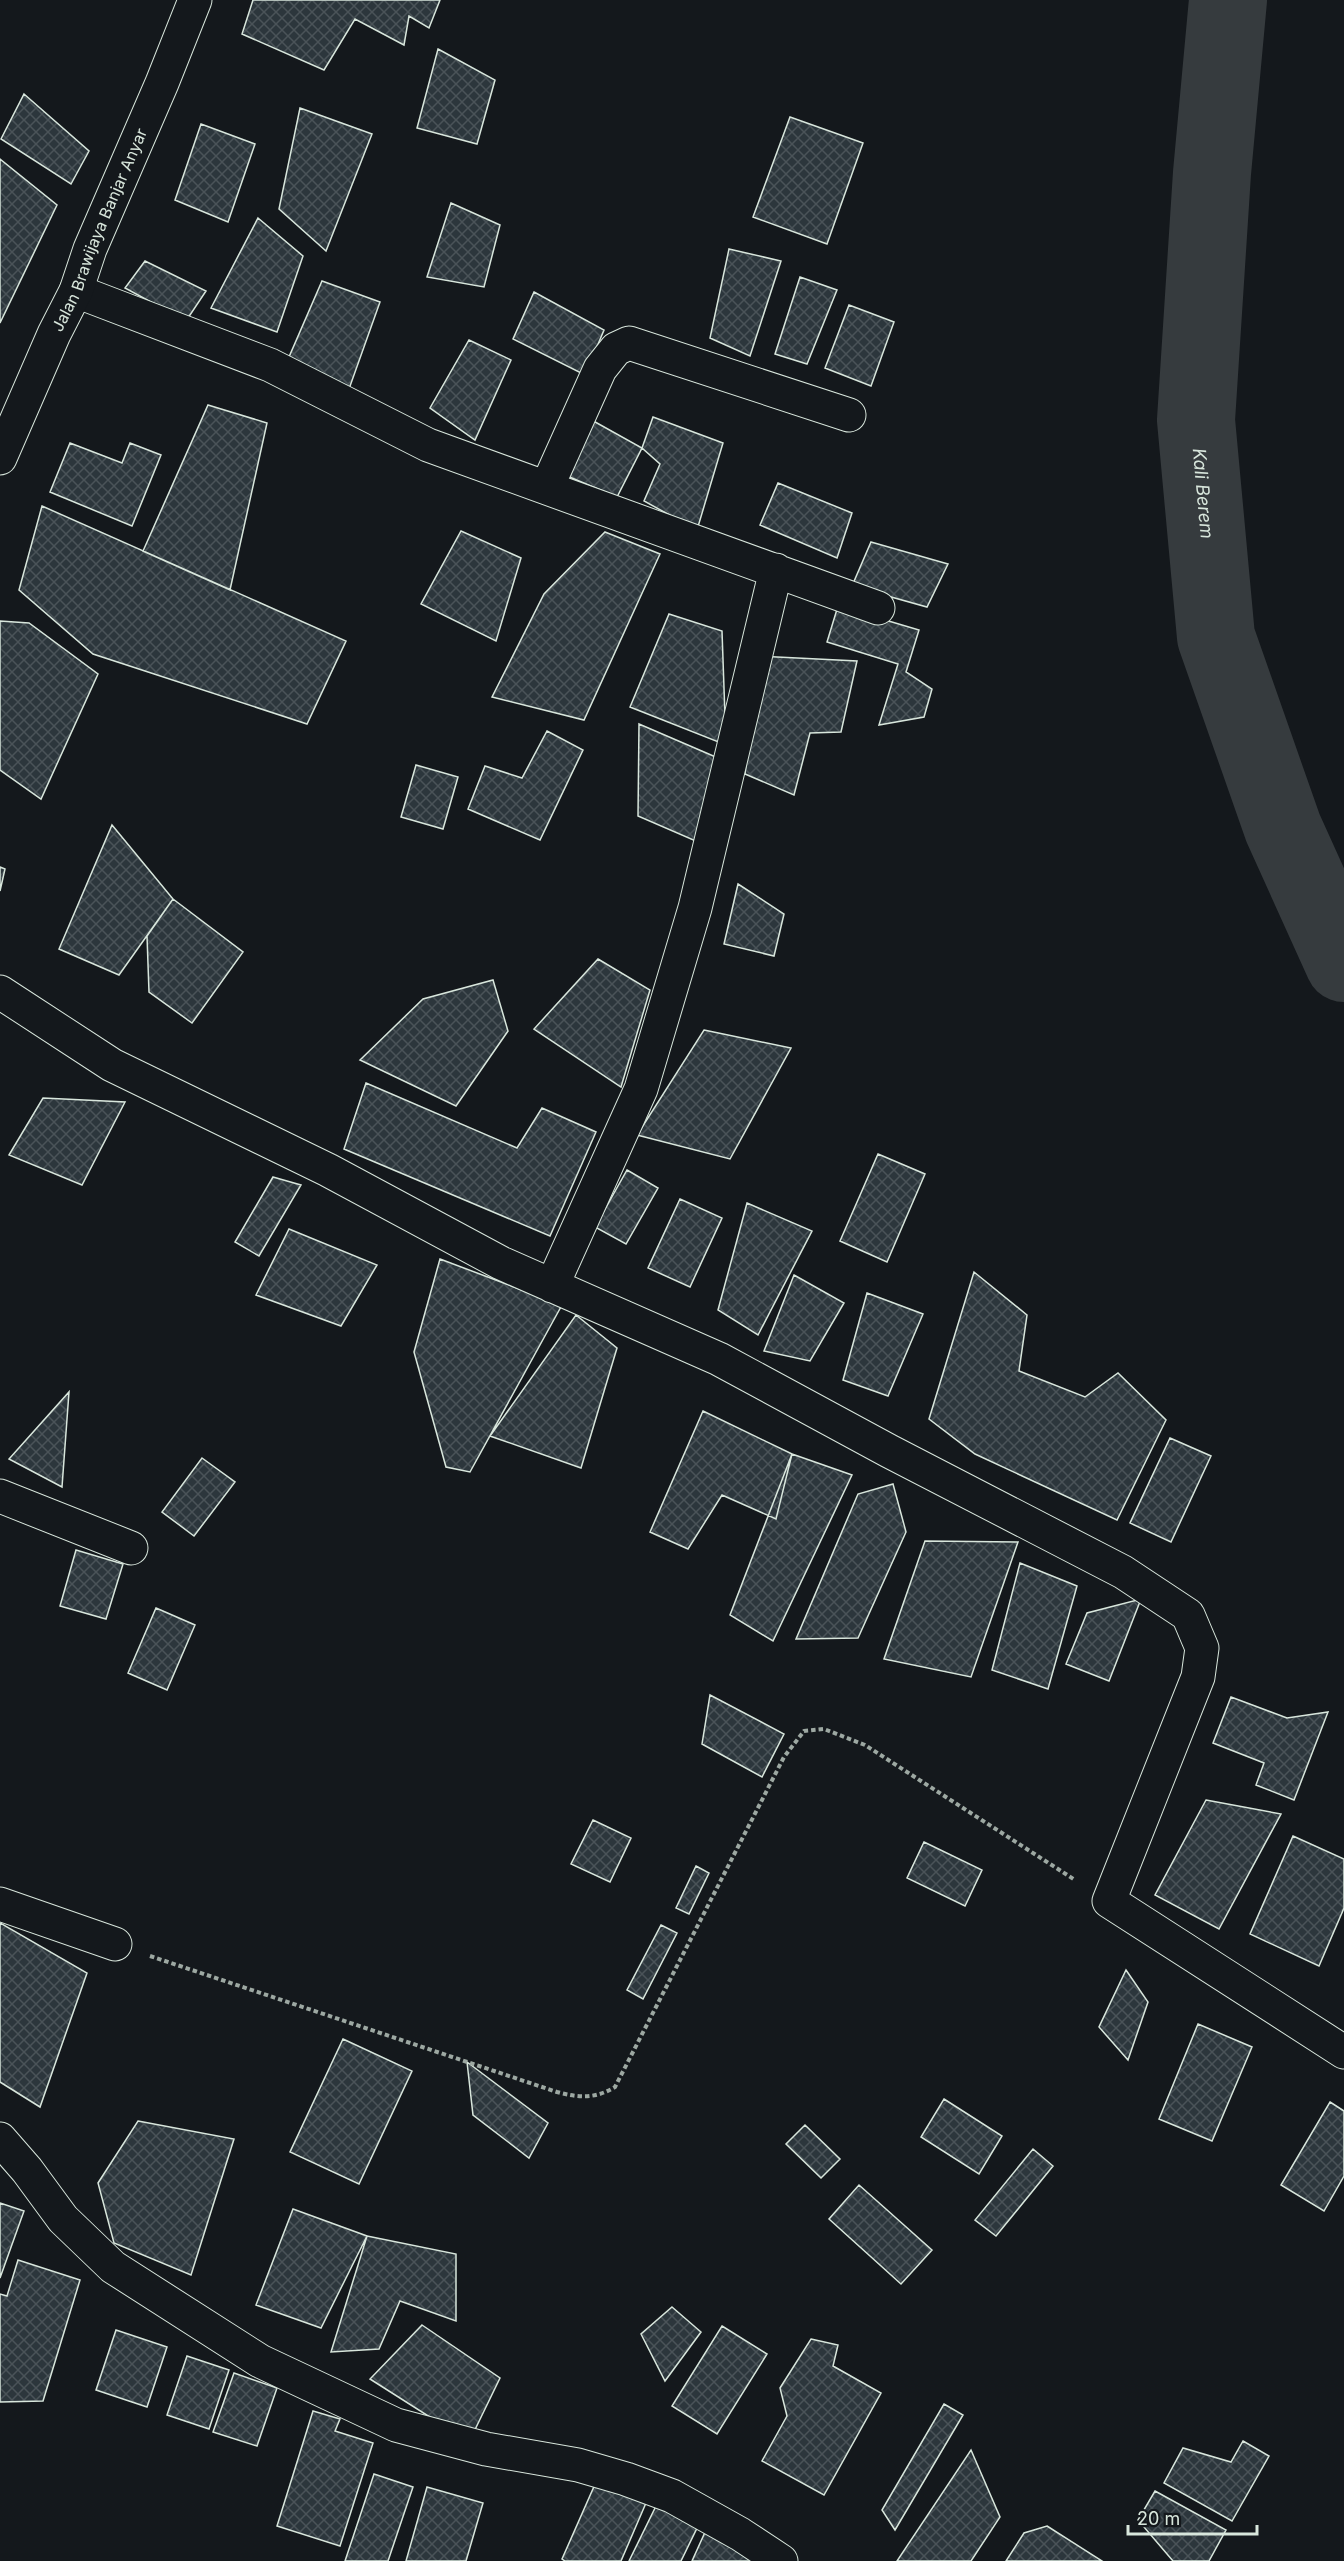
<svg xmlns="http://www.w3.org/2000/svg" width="1344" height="2561" font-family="Inter,sans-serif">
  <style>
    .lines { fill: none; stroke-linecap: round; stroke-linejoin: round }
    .river { stroke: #363b3e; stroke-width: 78 }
    .building { fill: url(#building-cross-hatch); stroke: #d8e6dc; stroke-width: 1.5 }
    .street-casing { stroke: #d8e6dc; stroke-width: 35 }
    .secondary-casing { stroke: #d8e6dc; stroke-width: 35 }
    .path { stroke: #9da8a2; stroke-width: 4; stroke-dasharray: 4.5 3; stroke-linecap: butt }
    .street { stroke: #14181c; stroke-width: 33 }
    .secondary { stroke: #14181c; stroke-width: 33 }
    .labels { text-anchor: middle; stroke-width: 4.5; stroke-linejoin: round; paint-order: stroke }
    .street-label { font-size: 16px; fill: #d8e6dc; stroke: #14181c }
    .water-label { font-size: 18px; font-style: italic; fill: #d8e6dc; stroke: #14181c }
  </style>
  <defs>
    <pattern id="building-cross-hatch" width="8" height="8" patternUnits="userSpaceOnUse" patternTransform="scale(1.5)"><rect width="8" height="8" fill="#2c363c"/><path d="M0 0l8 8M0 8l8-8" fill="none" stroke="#4a5358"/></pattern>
  </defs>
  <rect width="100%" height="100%" fill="#14181c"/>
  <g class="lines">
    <!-- river -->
    <path class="river" id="s1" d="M1228,0L1212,173L1196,420L1216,637L1283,828L1344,963"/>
  </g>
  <!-- building -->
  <path class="building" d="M253,0H440L429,28L409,16L404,45L355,19L324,70L242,34Z
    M438,49L495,80L477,144L417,128Z
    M24,94L89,151L71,184L1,139Z
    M300,108L372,134L326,251L279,209Z
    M790,117L863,143L827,244L753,217Z
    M201,124L255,144L228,222L175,200Z
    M0,159L57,205L0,323Z
    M451,203L500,225L484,287L427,277Z
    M258,218L303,256L277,332L211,308Z
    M729,249L781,261L750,356L710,338Z
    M145,261L206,291L186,321L125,288Z
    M800,277L837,290L807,364L775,354Z
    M322,281L380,302L349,389L289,357Z
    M534,292L604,330L585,375L513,339Z
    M849,305L894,322L871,386L825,368Z
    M469,340L511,360L475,440L430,408Z
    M208,405L267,423L230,590L143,551Z
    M653,417L723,443L697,530L644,501L660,464L642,448Z
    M588,418L642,448L617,497L560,473Z
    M70,443L122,463L130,443L161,455L132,526L50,492Z
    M778,483L852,513L837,558L760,525Z
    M42,506L346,641L307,724L93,654L19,590Z
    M461,531L521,558L496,641L421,604Z
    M605,532L660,554L584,720L492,697L544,594Z
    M871,542L948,564L927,607L852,586Z
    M838,606L919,630L906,672L932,689L924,717L879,725L898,664L827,642Z
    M669,614L722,631L726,745L630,707Z
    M0,621L29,623L98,674L41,799L0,770Z
    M759,656L857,661L841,732L810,733L794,795L745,774Z
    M639,724L718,758L698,842L638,816Z
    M547,731L583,750L540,840L468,809L485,766L522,778Z
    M416,765L458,777L443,829L401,817Z
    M112,825L173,899L119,975L59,949Z
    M0,867L5,869L0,891Z
    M738,884L784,914L774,956L724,944Z
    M173,899L243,952L192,1023L149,992L147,936Z
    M598,959L650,990L621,1087L534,1029Z
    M493,980L508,1031L456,1106L360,1060L423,999Z
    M704,1030L791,1048L730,1159L637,1135Z
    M366,1083L517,1148L542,1108L596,1132L550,1236L344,1149Z
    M43,1098L125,1102L82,1185L9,1155Z
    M878,1154L925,1174L887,1262L840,1241Z
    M627,1170L658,1188L626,1244L595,1227Z
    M273,1177L301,1185L259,1256L235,1242Z
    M680,1199L722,1218L690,1287L648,1268Z
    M747,1203L812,1231L758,1335L718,1310Z
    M289,1229L377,1265L341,1326L256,1295Z
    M440,1259L562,1305L470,1472L446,1467L414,1352Z
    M974,1272L1027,1315L1019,1371L1085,1397L1118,1373L1166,1420L1117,1520L975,1454L929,1419Z
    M794,1275L844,1303L810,1361L764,1351Z
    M867,1293L923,1314L888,1396L843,1380Z
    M576,1315L617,1348L581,1468L490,1436Z
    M69,1392L62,1487L9,1459Z
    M703,1411L792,1454L776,1519L722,1495L688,1549L650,1532Z
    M1170,1438L1211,1456L1171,1542L1130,1523Z
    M792,1454L852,1475L773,1641L730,1615Z
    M202,1458L235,1482L194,1536L162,1512Z
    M893,1484L906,1532L858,1638L796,1639L858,1494Z
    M925,1541L1018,1542L971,1677L884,1659Z
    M76,1550L123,1564L106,1619L60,1606Z
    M1020,1563L1077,1586L1048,1689L992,1670Z
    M1141,1599L1109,1681L1066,1664L1087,1613Z
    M156,1608L195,1625L167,1690L128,1673Z
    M710,1695L784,1734L762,1777L702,1744Z
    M1231,1697L1287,1718L1328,1712L1294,1800L1256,1785L1264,1763L1213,1743Z
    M1206,1800L1281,1814L1219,1929L1155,1895Z
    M593,1820L631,1838L610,1882L571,1864Z
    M1293,1836L1344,1859V1908L1319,1966L1250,1934Z
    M924,1842L982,1870L965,1906L907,1878Z
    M696,1866L709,1873L689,1914L676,1908Z
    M0,1923L87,1973L40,2107L0,2082Z
    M661,1925L677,1933L643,1999L627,1990Z
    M1126,1970L1148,2002L1128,2060L1099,2027Z
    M1198,2024L1252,2047L1212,2141L1159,2119Z
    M343,2039L412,2071L359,2184L290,2152Z
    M467,2062L548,2123L529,2158L473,2115Z
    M944,2099L1002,2136L979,2174L921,2137Z
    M1330,2102L1344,2111V2176L1324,2211L1281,2185Z
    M138,2121L234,2139L191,2275L114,2243L98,2183Z
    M805,2125L840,2159L821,2178L786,2144Z
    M1033,2149L1053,2166L996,2236L975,2220Z
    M859,2185L932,2250L901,2284L829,2219Z
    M0,2203L24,2211L0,2278Z
    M293,2209L367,2236L321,2328L256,2305Z
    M367,2236L456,2254V2321L400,2301L379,2349L331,2352Z
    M18,2260L80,2280L43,2401L0,2402V2294L7,2296Z
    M672,2307L701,2332L665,2381L641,2334Z
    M422,2325L500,2378L469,2442L370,2379Z
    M722,2326L767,2354L717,2434L672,2406Z
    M116,2330L167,2347L147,2407L96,2390Z
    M811,2339L838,2345L833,2366L881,2393L824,2495L762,2461L787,2416L780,2388Z
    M187,2356L229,2370L209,2429L167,2415Z
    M234,2373L277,2388L257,2446L213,2432Z
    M944,2404L963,2415L895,2530L882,2510Z
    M313,2411L340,2419L335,2431L373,2443L340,2546L277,2526Z
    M1243,2441L1269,2456L1232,2521L1164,2483L1183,2448L1231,2462Z
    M971,2450L1000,2517L971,2561H897Z
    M374,2474L413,2487L388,2561H345Z
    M596,2482L646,2503L621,2561H565L562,2559Z
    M427,2487L483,2503L466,2561H406Z
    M1155,2491L1226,2530L1209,2561H1173L1138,2520Z
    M657,2504L699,2524L681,2561H629Z
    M1047,2526L1102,2561H1006L1024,2533Z
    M706,2530L752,2561H692Z"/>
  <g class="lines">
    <!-- street casing -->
    <g class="street-casing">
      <path id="street" d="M76,291L270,365L428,445L878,608
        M547,487L600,369L616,349L629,343L849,415
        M0,992L112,1065L328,1170L501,1263L719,1359L889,1451L1123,1572L1188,1615L1202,1648L1198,1677L1109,1901L1344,2052
        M552,1286L641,1089L695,908L776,570
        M0,1496L131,1548
        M0,1904L115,1944
        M0,2139L27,2170L63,2219L113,2267L260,2361L396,2425L486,2449L578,2465L626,2479L672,2496L740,2534L781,2561"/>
    </g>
    <!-- secondary casing -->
    <g class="secondary-casing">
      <g id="secondary">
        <path id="s2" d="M0,458L54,334L76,291L90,249L162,83L195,0"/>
      </g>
    </g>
    <!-- path -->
    <path class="path" d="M150,1956L557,2092C579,2098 595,2099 615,2087L784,1757L804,1731L824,1729L865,1745L1075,1880"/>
    <!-- street -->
    <use href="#street" class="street"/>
    <!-- secondary -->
    <use href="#secondary" class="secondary"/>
  </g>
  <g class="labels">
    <!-- street labels -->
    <g class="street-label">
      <text dy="6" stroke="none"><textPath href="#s2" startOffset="249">Jalan Brawijaya Banjar Anyar</textPath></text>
    </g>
    <!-- water labels -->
    <g class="water-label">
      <text dy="6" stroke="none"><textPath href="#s1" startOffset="495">Kali Berem</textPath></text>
    </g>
  </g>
  <!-- scale -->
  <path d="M1128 2525v9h129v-9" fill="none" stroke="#d8e6dc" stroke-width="3"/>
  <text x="1137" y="2525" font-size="18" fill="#d8e6dc" stroke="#14181c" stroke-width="4.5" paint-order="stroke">20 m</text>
</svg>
